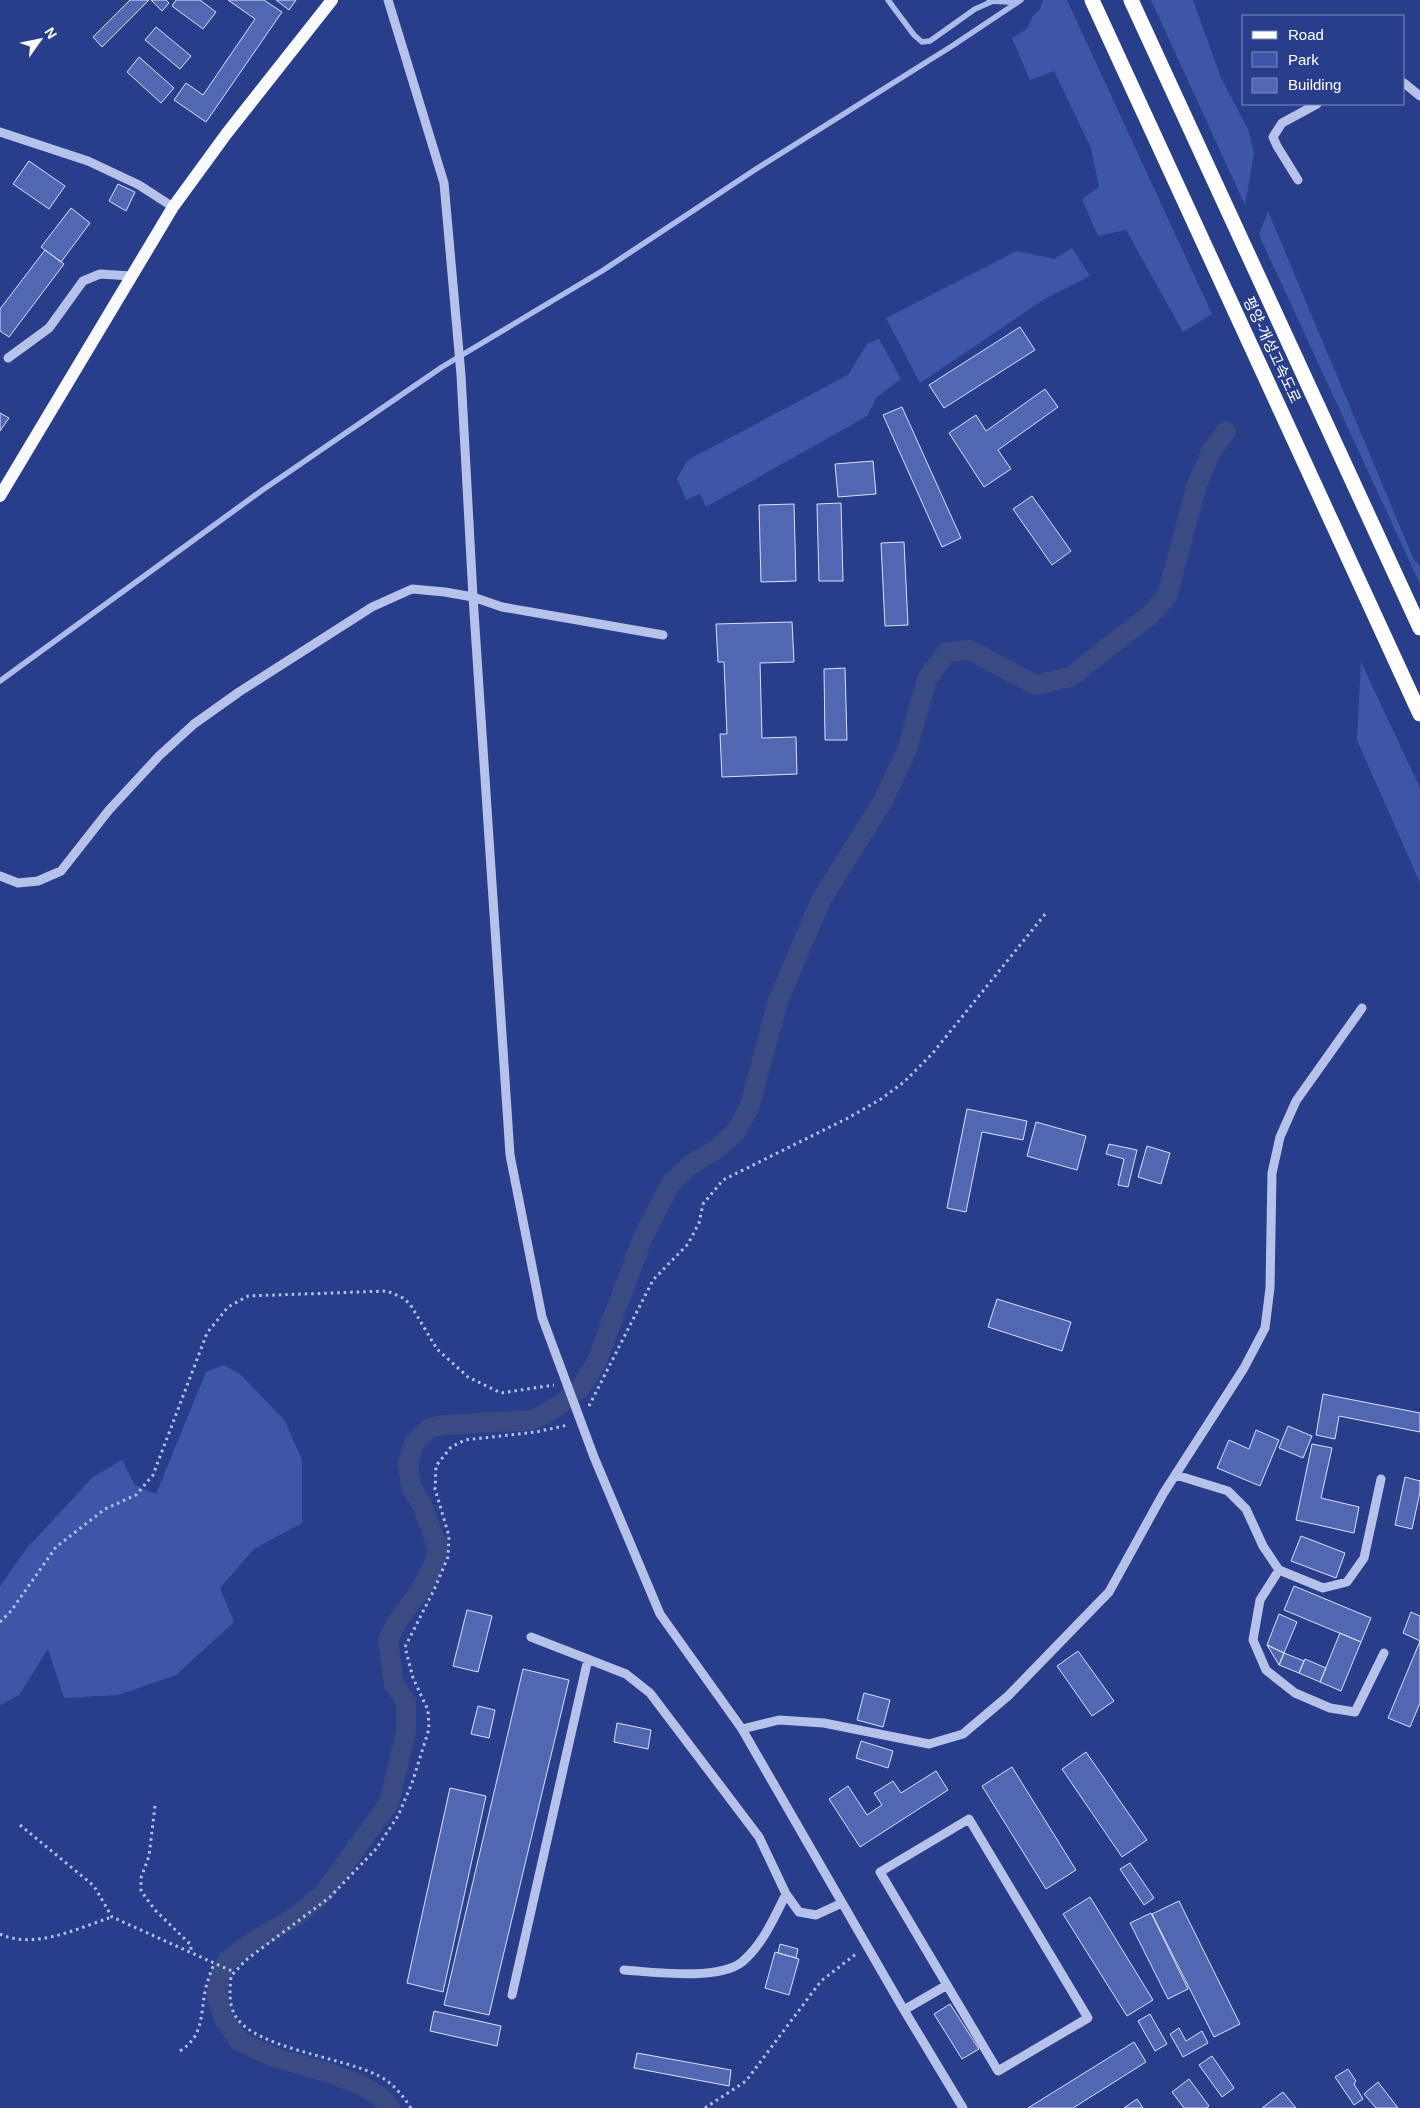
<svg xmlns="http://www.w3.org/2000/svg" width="1420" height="2108" font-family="Helvetica,'Noto Sans KR',sans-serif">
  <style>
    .green { fill: #3d56a7 }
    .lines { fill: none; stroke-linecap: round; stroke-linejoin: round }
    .stream { stroke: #abbaea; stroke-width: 5.5 }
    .canal { stroke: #3a4a83; stroke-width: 20 }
    .building { fill: #5167b2; stroke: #dae1f7 }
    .path { stroke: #b6c2e9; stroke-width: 3; stroke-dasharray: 2.5 4; stroke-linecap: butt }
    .minor { stroke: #b6c2e9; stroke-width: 9 }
    .major { stroke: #f9fafe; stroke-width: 12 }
    .highway { stroke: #fff; stroke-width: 15 }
    .labels { text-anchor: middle; stroke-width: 4; stroke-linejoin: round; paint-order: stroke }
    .street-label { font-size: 15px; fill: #fff; stroke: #283e8b }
  </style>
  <rect width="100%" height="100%" fill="#283e8b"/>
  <!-- green -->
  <path class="green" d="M1043,0H1067L1212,314L1183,332L1126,230L1098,236L1082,199L1099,187L1091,148L1054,71L1030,80L1012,38L1027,29L1032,17L1040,9Z
    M1151,0H1193L1221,78L1248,129L1254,153L1245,205Z
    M1268,211L1414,560L1420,566V584L1259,235Z
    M1072,248L1090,276L1046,298L920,383L886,318L1017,251L1054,259Z
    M879,339L901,379L877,397L867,416L706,507L700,494L686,500L677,478L688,460L848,375L867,344Z
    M1361,662L1420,788V883L1357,740Z
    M224,1365L240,1374L285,1421L302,1460V1523L254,1549L220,1588L234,1622L176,1675L118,1695L64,1698L48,1649L19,1695L0,1705V1586L27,1548L93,1477L122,1460L135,1485L156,1494L206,1372Z"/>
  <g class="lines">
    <!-- stream -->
    <path class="stream" d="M888,0L914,35L922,42L930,41L975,9L991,2
      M989,1L1009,2L1018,0
      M0,681L261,491L442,367L602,271L753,171L952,46L1021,0"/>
    <!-- canal -->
    <path class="canal" d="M390,2108L380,2096L360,2085L333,2074L273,2057L239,2041L224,2019L217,1997L219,1977L227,1961L248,1945L295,1917L323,1894L389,1803L406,1732V1702L394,1684L388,1641L395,1625L421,1589L434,1564L438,1548L422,1505L411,1487L408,1464L414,1443L429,1428L443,1425L533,1420L560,1405L581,1387L597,1361L643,1237L671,1183L689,1166L717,1149L736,1131L749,1108L778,1001L821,900L883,801L907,750L927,679L947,652L970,650L1035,685L1070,677L1150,615L1167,596L1197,485L1211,452L1226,431"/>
  </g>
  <!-- building -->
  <path class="building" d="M130,0H149L102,47L93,37Z
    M151,0H166L169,3L162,11Z
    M176,0H200L216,12L203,29L172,6Z
    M228,0H264L282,12L206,122L174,100L186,83L203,95L255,19Z
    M276,0H296L289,10Z
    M156,27L191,56L180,69L145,40Z
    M139,57L174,88L161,103L127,72Z
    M29,161L65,186L49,209L13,184Z
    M118,184L135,192L126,211L109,201Z
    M71,208L90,223L61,262L41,247Z
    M45,250L64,264L9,337L0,331V309Z
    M1020,327L1035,350L944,408L929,385Z
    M1045,389L1058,407L998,450L1011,469L984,487L949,433L976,415L986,431Z
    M902,407L961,538L942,547L883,415Z
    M0,413L9,418L0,431Z
    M873,461L876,494L838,497L835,464Z
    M1032,496L1071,551L1052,565L1013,509Z
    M841,503L843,581H819L817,504Z
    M794,504L796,581L761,582L759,505Z
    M904,542L908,625L885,626L881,543Z
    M792,622L794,662L760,663L762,738L796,737L797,774L722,777L720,734H727L724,662H718L716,624Z
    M845,668L847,740H825L824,669Z
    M967,1109L1027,1121L1023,1140L982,1132L966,1212L947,1208Z
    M1036,1122L1086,1136L1077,1170L1027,1156Z
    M1109,1144L1137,1150L1128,1187L1118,1185L1124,1159L1106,1154Z
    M1147,1146L1170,1153L1161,1184L1138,1177Z
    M997,1299L1071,1322L1062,1351L988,1327Z
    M1323,1394L1420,1413V1432L1339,1416L1335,1439L1316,1435Z
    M1288,1426L1312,1436L1303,1458L1279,1448Z
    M1256,1430L1279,1440L1260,1486L1217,1468L1229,1440L1249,1449Z
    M1312,1444L1332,1448L1321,1498L1359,1507L1354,1533L1296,1520Z
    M1405,1477L1420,1481V1492L1412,1529L1395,1525Z
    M1301,1536L1345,1553L1336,1578L1291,1561Z
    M1294,1586L1371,1618L1361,1642L1284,1610Z
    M467,1610L492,1616L478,1672L453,1666Z
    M1411,1612L1420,1616V1641L1403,1633Z
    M1279,1614L1297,1622L1284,1653L1267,1645Z
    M1340,1633L1361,1642L1341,1691L1320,1682Z
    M1420,1641V1703L1410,1727L1388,1718Z
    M1267,1645L1284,1653L1279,1665Z
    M1078,1651L1114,1701L1092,1716L1057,1666Z
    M1284,1653L1304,1661L1299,1673L1279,1665Z
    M1305,1659L1326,1668L1320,1682L1299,1673Z
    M523,1669L569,1680L489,2015L444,2005Z
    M864,1693L890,1700L883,1727L857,1720Z
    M478,1706L495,1710L489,1738L471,1734Z
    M617,1723L651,1730L648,1749L614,1742Z
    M861,1741L893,1751L888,1768L856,1758Z
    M1086,1752L1147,1840L1122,1857L1062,1769Z
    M1012,1767L1076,1870L1046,1889L982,1786Z
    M936,1771L948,1790L860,1847L829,1799L848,1786L867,1815L882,1805L874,1793L893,1781L901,1793Z
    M450,1788L486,1796L443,1992L407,1983Z
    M1130,1863L1154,1898L1144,1905L1120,1869Z
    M1090,1897L1153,2000L1127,2016L1063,1914Z
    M1179,1901L1240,2024L1214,2037L1152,1914Z
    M1151,1913L1188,1989L1168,1999L1130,1923Z
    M780,1944L798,1949L796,1958L778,1953Z
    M775,1952L799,1959L789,1995L765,1988Z
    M950,2004L979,2049L962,2059L934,2014Z
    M434,2011L501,2026L497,2046L430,2031Z
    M1150,2014L1167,2044L1155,2051L1138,2021Z
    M1179,2028L1186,2041L1202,2031L1208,2043L1183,2057L1170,2034Z
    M1134,2042L1146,2062L1073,2108H1028Z
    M637,2053L731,2070L729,2086L634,2068Z
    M1212,2056L1234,2088L1222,2097L1199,2065Z
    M1348,2069L1356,2081L1354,2084L1363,2099L1354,2105L1335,2077Z
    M1189,2079L1209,2106L1206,2108H1184L1172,2092Z
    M1378,2082L1398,2108H1376L1364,2094Z
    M1283,2092L1296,2108H1262Z
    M1137,2099L1143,2108H1124Z"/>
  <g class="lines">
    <!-- path -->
    <path class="path" d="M589,1406L653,1280L688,1244L699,1223L703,1204L723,1180L848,1118L881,1099L904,1082L932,1054L1046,913
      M0,1622L11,1611L56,1547L105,1509L136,1495L153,1475L207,1333L228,1307L248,1296L387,1291L403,1298L410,1304L437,1349L468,1377L501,1393L554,1385
      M155,1806L149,1856L141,1878V1891L155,1910L191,1945V1953
      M20,1825L94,1886L112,1917L234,1972
      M0,1934C35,1950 78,1928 112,1917
      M180,2051C205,2035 200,2013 206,1987C208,1979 211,1971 214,1964
      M411,2108C403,2096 393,2083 379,2076C343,2057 257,2049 236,2017C228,2004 230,1990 231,1976L246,1960L330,1897L376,1849L398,1816L412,1783L429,1729L428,1710L413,1678L405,1647L434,1590L448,1557L449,1536L435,1489L436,1466L451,1447L465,1440L536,1432L568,1425
      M705,2108L746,2081L821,1981L856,1954"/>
    <!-- minor -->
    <path class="minor" d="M388,0L444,183L461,375L473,597L510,1155L542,1317L594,1457L660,1614L742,1729L901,2005L963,2108
      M1404,83L1420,96
      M0,132L88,161L139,185L173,207
      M1298,180L1277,146L1273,137L1282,123L1317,104
      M8,358L49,328L83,281L100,274L131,276
      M0,876L18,883L38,881L61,871L109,810L159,756L194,724L239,692L372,607L412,589L445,592L473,597L502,607L663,635
      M1176,1475L1228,1491L1246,1509L1263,1546L1279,1570L1323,1588L1347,1582L1364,1558L1381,1479
      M1279,1570L1260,1600L1253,1640L1266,1670L1295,1693L1330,1708L1355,1712L1384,1653
      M531,1637L626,1674L650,1693L759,1837L786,1894L799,1912L816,1915L842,1903
      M742,1729L779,1720L824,1723L929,1744L963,1734L1008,1696L1109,1592L1163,1494L1244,1368L1265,1328L1270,1288L1272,1173L1280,1137L1296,1101L1362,1008
      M969,1819L1088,2018L998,2071L880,1872Z
      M624,1970C653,1972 718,1981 742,1962C763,1944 774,1918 786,1894
      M512,1995L588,1659
      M904,2010L947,1985"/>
    <!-- major -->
    <path class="major" d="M0,496L173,207L227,133L332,0"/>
    <!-- highway -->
    <path class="highway" d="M1092,0L1420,714
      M1131,0L1420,628"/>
  </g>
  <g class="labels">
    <!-- street labels -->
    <g class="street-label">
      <text transform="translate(1272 350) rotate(65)" y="5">평양-개성고속도로</text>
    </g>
  </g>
  <!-- legend -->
  <rect x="1242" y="15" width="162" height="90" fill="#283e8b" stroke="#7e8bb9"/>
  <rect x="1252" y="31" width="25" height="8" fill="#f9fafe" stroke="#7e8bb9"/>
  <text x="1288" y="40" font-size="15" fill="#ffffff">Road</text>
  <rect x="1252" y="52" width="25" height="15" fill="#3d56a7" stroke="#7e8bb9"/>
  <text x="1288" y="65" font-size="15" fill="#ffffff">Park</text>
  <rect x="1252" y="78" width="25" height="15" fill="#5167b2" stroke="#7e8bb9"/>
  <text x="1288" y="90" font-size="15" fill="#ffffff">Building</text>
  <!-- north arrow -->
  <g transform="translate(40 40) rotate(57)" stroke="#283e8b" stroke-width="4" paint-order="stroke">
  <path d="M0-4L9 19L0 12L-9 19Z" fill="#ffffff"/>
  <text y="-8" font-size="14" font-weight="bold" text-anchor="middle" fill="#ffffff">N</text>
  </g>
</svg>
